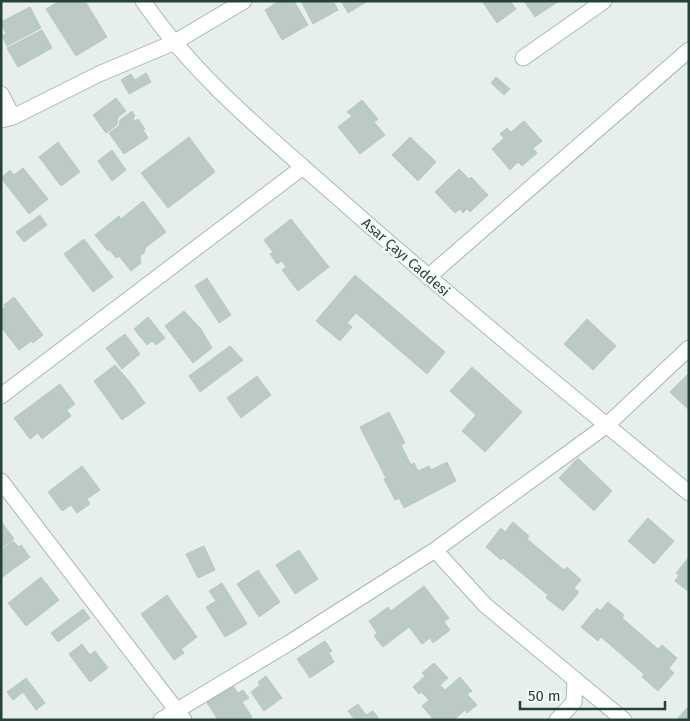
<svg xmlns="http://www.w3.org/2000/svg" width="690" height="721" font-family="'Fira Sans',sans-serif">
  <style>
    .building { fill: #bbcac4; stroke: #b8c9c2 }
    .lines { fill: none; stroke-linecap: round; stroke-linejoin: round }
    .street-casing { stroke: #a8b8b2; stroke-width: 17 }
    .secondary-casing { stroke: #a4bbb3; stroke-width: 17 }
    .street { stroke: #fff; stroke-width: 15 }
    .secondary { stroke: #fff; stroke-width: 15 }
    .labels { text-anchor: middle; stroke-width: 4.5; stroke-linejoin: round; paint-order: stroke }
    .street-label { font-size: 14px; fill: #24423a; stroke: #f7fbf9 }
  </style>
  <rect width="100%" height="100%" fill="#e6efeb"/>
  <!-- building -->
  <path class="building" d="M59,1H85L107,37L76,56L46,9Z
    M279,1H294L308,25L282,40L265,10Z
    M301,1H333L338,10L313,24Z
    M341,1H368L348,13Z
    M482,1H510L516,9L497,23Z
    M524,1H559L535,17Z
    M30,7L41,28L7,46L2,36L6,34L1,22Z
    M42,30L52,48L18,67L7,48Z
    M146,73L151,82L129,94L121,80L131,74L135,80Z
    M496,77L510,89L504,95L491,83Z
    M116,98L126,111L118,117L117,125L106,133L93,115Z
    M362,100L378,119L374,122L385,135L360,154L338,127L352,116L347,112Z
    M132,111L135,116L133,118L135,121L138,119L145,129L143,130L148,138L124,154L109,133L119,126L120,120Z
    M524,121L542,141L533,148L537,153L522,166L518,162L510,170L492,149L504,138L500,134L507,128L511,132Z
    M189,137L215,172L168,208L141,173Z
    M410,137L436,162L418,181L392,155Z
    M58,142L80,172L61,186L39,157Z
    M112,150L126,170L112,181L98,161Z
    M23,168L48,199L29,214L1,178L10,170L14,175Z
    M459,169L469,179L471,177L488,195L470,212L467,209L463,213L460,209L455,213L435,192Z
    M143,201L166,232L146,247L144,253L140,256L141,263L131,271L119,256L116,258L110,250L108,251L95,235L119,216L121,219Z
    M40,215L47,225L24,242L16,232Z
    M291,219L329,267L298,291L282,270L286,267L282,261L277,264L270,254L273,252L264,240Z
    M84,239L113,277L93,292L64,254Z
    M355,275L445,352L427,374L356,313L347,323L352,327L340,341L316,321Z
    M207,278L231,315L219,323L195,286Z
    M14,297L43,335L33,343L31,341L19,350L1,327V310L6,306L4,305Z
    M184,311L201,329L212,348L193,363L165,326Z
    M148,317L165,338L156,345L152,341L147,345L134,329Z
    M587,319L616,346L593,370L564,344Z
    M125,334L140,354L122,369L106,348Z
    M230,346L243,360L200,392L189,376Z
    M115,365L129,381L145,403L122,420L94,381Z
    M472,367L522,412L485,452L462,431L476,415L450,391Z
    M689,373V410L670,392Z
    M257,376L271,395L241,418L227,398Z
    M60,384L75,404L67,410L71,416L42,439L38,433L30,439L14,418Z
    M389,412L405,443L401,445L411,465L414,463L418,471L429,466L431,470L447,462L456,481L404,508L399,498L395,500L384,479L386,478L360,427Z
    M578,458L612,491L594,511L559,478Z
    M82,466L100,490L87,499L90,504L77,513L71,505L62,511L48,492Z
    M648,518L674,541L654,564L628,541Z
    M1,521L14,539L1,548Z
    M513,522L529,536L527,539L564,570L567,567L581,580L574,588L579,592L563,611L546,598L548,595L503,558L501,560L486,547L501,528L505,532Z
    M13,541L19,547L21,545L30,557L1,578V550Z
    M204,546L215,570L198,578L186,554Z
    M299,550L318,579L295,594L276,565Z
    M689,557V592L675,581L679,575L676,573Z
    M258,570L280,602L259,617L237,584Z
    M41,577L59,600L26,626L8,603Z
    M222,583L247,624L225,637L206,607L216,601L209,591Z
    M424,586L449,618L444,622L450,630L433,643L430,638L422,644L409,627L383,647L374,636L377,633L369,621L388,607L391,611Z
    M167,595L197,637L181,649L184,653L174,660L141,614Z
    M608,602L624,615L622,618L658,649L662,645L677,658L669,668L674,673L658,691L642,677L644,674L601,637L598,641L581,627L597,608L600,611Z
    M83,609L90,618L58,642L51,633Z
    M325,641L332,651L329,653L334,662L310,678L297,659Z
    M82,644L90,655L95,651L108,668L90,682L69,654Z
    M434,663L448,678L440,685L445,690L460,677L472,691L467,694L477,705L467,713L465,710L454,720H434L422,706L429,700L421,692L419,694L413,687L425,676L422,673Z
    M266,676L282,698L264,711L251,692L260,685L258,682Z
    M26,678L45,703L36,710L23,692L13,700L7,692Z
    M232,684L238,693L243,690L249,698L242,702L252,717L249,720H218L206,701Z
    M358,704L366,715L373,711L380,720H355L348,711Z
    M689,706V720H680L678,718Z"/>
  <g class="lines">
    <!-- street casing -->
    <g class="street-casing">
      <path id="street" d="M523,58L604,1
        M1,94L13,117
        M1,120L13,117L99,74L175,42L244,1
        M428,277L689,50
        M1,396L303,167
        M1,481L184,720
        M435,550L485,605L624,720
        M161,720L289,643L435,550L607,425L689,348
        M557,720L574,702L575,679"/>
    </g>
    <!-- secondary casing -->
    <g class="secondary-casing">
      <path id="secondary" d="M143,1C195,77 268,136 336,196C451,298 570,395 689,493"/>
    </g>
    <!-- street -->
    <use href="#street" class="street"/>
    <!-- secondary -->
    <use href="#secondary" class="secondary"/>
  </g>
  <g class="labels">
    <!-- street labels -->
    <g class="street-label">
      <text transform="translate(406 257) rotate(41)" y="5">Asar Çayı Caddesi</text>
    </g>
  </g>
  <!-- border -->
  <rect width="690" height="721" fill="none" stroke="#24423a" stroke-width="5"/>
  <!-- scale -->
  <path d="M520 701v8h145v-8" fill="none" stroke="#24423a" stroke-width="2.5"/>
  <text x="528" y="701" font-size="15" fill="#24423a" stroke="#f7fbf9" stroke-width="4" paint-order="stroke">50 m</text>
</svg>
